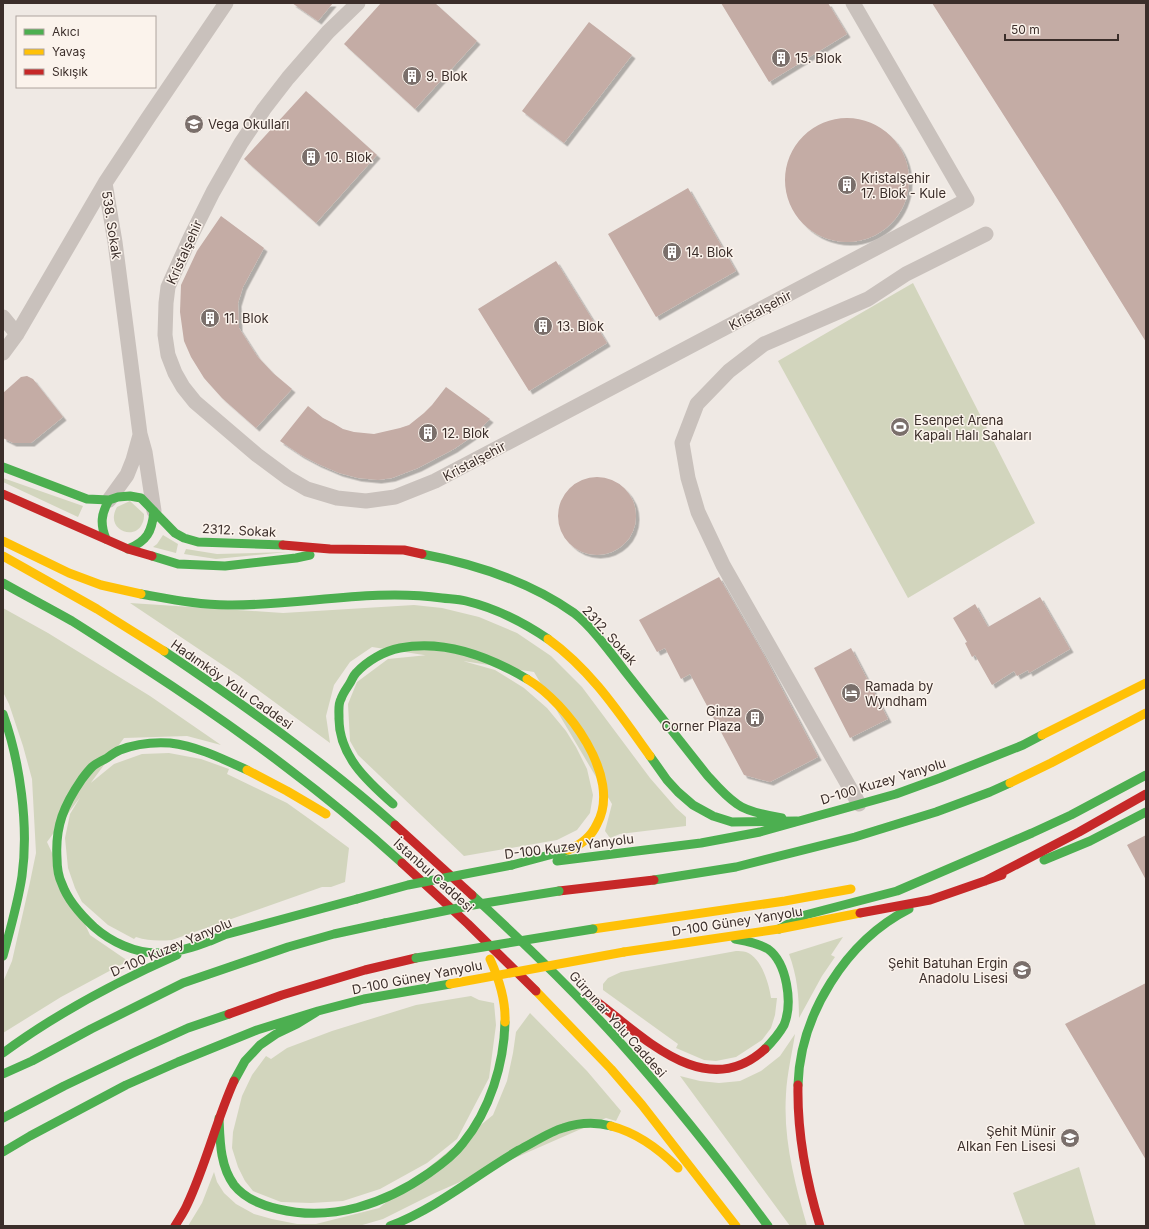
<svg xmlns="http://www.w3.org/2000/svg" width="1149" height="1229" font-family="Inter,sans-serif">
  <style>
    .green { fill: #d2d5bd }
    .building { fill: #c4aca5; filter: url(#shadow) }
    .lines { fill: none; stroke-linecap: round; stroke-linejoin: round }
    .street { stroke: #c9c1bc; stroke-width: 15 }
    .fast { stroke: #4caf50; stroke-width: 9 }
    .slow { stroke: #ffc107; stroke-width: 9 }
    .jam { stroke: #c62828; stroke-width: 9 }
    .fast-bridge { stroke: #4caf50; stroke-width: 9 }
    .slow-bridge { stroke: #ffc107; stroke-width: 9 }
    .labels { text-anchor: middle; stroke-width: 3; stroke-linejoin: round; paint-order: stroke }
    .poi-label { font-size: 13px; fill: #3b2e2a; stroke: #fbf3ec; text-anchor: start }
    .street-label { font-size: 13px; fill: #3b2e2a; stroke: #fbf3ec }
  </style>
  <defs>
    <filter id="shadow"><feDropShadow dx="3.5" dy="3.5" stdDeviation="0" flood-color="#0004"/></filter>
  </defs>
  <rect width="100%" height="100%" fill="#efe9e4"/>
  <!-- green -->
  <path class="green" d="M913,283L1035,523L908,598L778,361Z
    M3,478L83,506L78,517L3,482Z
    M130,501L144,514C144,517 144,521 142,524C135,541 104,530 117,507Z
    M163,535L178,544L176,553L153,547L157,544Z
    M186,549L217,554L287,552L216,559L184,554Z
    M130,603L283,613L414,605L442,608L479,617L517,633L551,656L582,687L650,778L676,808L686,817V826L620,834L610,838L605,831L612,804L534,672L372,647L350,662L334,685L326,716L330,743L239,676Z
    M3,608L48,633L150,696L221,745L187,736L124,738L47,842L90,935L128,961L61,997L3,1033V982L12,961L30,882L36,853L32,779L23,746L9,704L3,692Z
    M438,654L495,670L524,688L547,708L566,731L576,747L587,769L593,795L590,813L577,830L557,840L464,856L358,755L350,741L348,704L357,682L388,659Z
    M169,753L201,759L229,769L227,774L287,803L322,828L349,848L345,882L331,887H322L172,940C159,941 148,941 136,937L134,939L108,925L82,902L75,888L68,868L65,838L70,814L87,786L114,764L142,754Z
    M843,937L831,955L835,957L822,976L799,1018C799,995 797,976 789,954Z
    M736,951C739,951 743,951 746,952C761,957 769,983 771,998H777L775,1015L771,1028L762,1040L736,1057L716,1061L704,1060L676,1048L678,1044L603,990V984L608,978L621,972Z
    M471,996L479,1000L494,1003L496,1025L489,1078L457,1139L427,1163L380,1189L343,1201L311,1203L281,1202L253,1191L245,1181L238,1167L232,1148L233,1132L242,1096L252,1075L266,1056L271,1059L287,1048L332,1031L416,1005Z
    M530,1013L587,1071L621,1111L616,1121L606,1118L435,1193L383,1219L359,1226H188L202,1203L214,1172L217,1182L224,1193L236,1204L254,1214L272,1219L297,1224H316L379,1208L493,1115L507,1081L513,1053L516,1032Z
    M795,1034C792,1054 787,1074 786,1094C783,1140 795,1183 807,1226H790L680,1076L700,1081L719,1083L740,1081L761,1071L780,1056Z
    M1079,1167L1096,1226H1025L1013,1193Z"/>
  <!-- building -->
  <path class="building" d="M292,3H333L318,21Z
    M381,3H435L477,41L415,109L344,44Z
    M721,3H828L847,34L769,82Z
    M932,3H1146V342L1060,203Z
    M589,22L632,55L564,143L522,111Z
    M306,91L377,155L316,223L244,159Z
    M785 180a62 62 0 1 1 124 0a62 62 0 1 1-124 0Z
    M688,188L736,271L656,317L608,234Z
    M221,216L264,248L243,287L238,303L239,328L257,356L273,373L292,389L256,428L222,398L204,378L191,357L184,341L180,312L181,285L197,251Z
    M556,261L607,343L529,391L478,309Z
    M27,376L33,379L63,417L31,443H13L3,438V393L21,377Z
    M446,387L490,419L473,436L454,449L418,468L392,478L378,480L358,478L339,473L318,464L301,455L280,441L308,406L323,418L333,423L343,429L354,432L374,434L400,428L409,425L424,413L432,405Z
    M558 516a39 39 0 1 1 78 0a39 39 0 1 1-78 0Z
    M719,577L764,655L818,757L770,782L744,775L690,674L681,679L665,648L657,652L639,620Z
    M1040,597L1070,649L1029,673L1028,670L1017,676L1014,671L992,685L975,655L972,657L965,643L967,642L953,618L975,604L988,627Z
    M851,648L888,719L850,738L814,668Z
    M1146,835V880L1127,845Z
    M1146,983V1160L1065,1024Z"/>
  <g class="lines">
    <!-- street -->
    <path class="street" d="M358,3L328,32L288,78L264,109L241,143L213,192L190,238L168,287L166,303L165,335L168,355L175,373L183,387L195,402L257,455L288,478L307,489L337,498L366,501L395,497L435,481L967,200L853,3
      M3,317L17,334
      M3,353L17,334L105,183
      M109,500L127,475L133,460L140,435
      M154,511L145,452L140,434L115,242L105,183L148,118L226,3
      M859,804L723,565L698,512L688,478L682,443L697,404L729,371L764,344L868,299L906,274L986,234"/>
    <!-- fast -->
    <path class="fast" d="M3,467L87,499L109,500L118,497L130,496L141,498L175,533L184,538L198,542L283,545
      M106,539C100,524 101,514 109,500
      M128,549C147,541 152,532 154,511
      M422,554C475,564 529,581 574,613C592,627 610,652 624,670C652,705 679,740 707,775C716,785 725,796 737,804C746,811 770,816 782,818
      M152,556L178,564L225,566L296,558L310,555
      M3,583C26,596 49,608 72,621C96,636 120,652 143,667C234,726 322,790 402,863
      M141,594C170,599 198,605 228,605C299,606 371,588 442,598C450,599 458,599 466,601C495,608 523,622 548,639
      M164,651C244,705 323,761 395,825
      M3,714C20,761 29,826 22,876C18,903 10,930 3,956
      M650,756L667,780L678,792L693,805L713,816L732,822L797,821
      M393,804C367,781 338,755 339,717C339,711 338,704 341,699C343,693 347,688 350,683C352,680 353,676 356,673C367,661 384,651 400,648C445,639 490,657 527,679
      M1044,860L1090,841L1146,812
      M557,861L701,843L760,832L896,794L940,778L1023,745L1042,735
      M512,865L568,850
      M654,880L736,867L855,837L936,812L990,792L1010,783
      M472,895C522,941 572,989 618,1040C671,1099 721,1162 768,1226
      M779,929L805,915L897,891L1032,833L1071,815L1146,775
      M224,935C203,944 180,953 157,953C135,953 111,942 94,927C81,915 68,901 62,884C58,876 57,866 57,858C55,826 64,805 82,779C85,775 88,771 92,767C96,763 102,761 107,758C111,755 115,752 120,750C135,744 154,742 170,743C197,746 223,759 247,770
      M735,939C746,941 758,943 768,949C787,963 793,1003 784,1025C779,1034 772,1042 765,1049
      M210,941L224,935L357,899
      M3,1053C57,1013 116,982 177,955
      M3,1074L32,1061L91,1029L183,983L288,947L334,934L385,923
      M234,1081L245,1061L260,1045L276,1034L297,1024L318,1011L364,999L450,984
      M798,1085C800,1015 846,941 909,909
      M3,1118L64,1086L133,1053L188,1028L229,1014
      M219,1118C220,1141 220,1166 234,1185C245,1199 261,1205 278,1209C332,1222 385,1204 429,1173C442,1164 454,1155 463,1143C490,1110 504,1064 505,1022
      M3,1152L30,1136L126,1085L178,1062L257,1030L318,1011
      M390,1226C437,1208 476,1175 519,1150C531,1144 551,1131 563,1128C578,1123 596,1122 611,1126"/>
    <!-- slow -->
    <path class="slow" d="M3,541L69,573L101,585L141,594
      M3,556L97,609L164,651
      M548,639C592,671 619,713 650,756
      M527,679C567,703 623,777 597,824C591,837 581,845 568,850
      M1042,735L1146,683
      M247,770L287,791L326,814
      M1010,783L1051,763L1146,713
      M593,929L785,901L851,889
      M624,952L779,929L860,913
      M490,959C499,979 506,1000 505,1022
      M536,991L611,1069L642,1105L736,1226
      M611,1126C638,1133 659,1149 678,1168"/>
    <!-- jam -->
    <path class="jam" d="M3,494L128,549L152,556
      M283,545L330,549L404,550L422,554
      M395,825L472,895
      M402,863L468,924L536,991
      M985,881L1079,832L1146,794
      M559,891L654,880
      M860,913L930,900L1002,875
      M593,999C642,1035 705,1104 765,1049
      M229,1014L282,995L365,970L416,958
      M798,1085C797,1134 806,1180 820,1226
      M175,1226C179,1219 184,1212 187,1205C206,1165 216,1121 234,1081"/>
    <!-- fast-bridge -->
    <path class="fast-bridge" d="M357,899L408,885L512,865
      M385,923L473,905L559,891
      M416,958L593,929"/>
    <!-- slow-bridge -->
    <path class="slow-bridge" d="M450,984L624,952"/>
  </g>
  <!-- icons -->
  <defs>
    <g id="building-disc" transform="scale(1)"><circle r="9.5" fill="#7a6f6b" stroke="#fbf3ec"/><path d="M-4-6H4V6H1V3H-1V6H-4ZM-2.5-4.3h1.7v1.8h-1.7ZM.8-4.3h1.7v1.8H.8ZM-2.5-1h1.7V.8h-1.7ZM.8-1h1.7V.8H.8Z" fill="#fff"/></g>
    <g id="school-disc" transform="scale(1)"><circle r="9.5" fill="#7a6f6b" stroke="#fbf3ec"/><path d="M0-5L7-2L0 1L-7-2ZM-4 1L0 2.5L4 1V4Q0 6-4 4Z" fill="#fff"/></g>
    <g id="stadium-disc" transform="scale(1)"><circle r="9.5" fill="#7a6f6b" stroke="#fbf3ec"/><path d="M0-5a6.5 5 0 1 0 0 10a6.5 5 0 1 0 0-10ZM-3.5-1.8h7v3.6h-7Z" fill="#fff"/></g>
    <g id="hotel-disc" transform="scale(1)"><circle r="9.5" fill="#7a6f6b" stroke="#fbf3ec"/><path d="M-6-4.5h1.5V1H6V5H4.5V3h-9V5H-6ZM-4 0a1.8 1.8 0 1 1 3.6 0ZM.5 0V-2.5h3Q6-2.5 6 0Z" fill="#fff"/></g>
  </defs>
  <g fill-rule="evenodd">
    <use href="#building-disc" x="781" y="58"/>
    <use href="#building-disc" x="412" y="76"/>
    <use href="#school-disc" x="194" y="124"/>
    <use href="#building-disc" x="311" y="157"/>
    <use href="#building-disc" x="847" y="185"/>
    <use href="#building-disc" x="672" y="252"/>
    <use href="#building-disc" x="210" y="318"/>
    <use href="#building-disc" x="543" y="326"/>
    <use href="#stadium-disc" x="900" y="427"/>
    <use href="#building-disc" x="428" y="433"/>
    <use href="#hotel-disc" x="851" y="693"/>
    <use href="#building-disc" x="755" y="718"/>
    <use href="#school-disc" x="1022" y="970"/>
    <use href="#school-disc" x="1070" y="1138"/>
  </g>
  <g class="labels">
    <!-- poi labels -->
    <g class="poi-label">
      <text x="795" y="63">15. Blok</text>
      <text x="426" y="81">9. Blok</text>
      <text x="208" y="129">Vega Okulları</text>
      <text x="325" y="162">10. Blok</text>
      <text x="861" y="183">Kristalşehir<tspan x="861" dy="15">17. Blok - Kule</tspan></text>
      <text x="686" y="257">14. Blok</text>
      <text x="224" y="323">11. Blok</text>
      <text x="557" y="331">13. Blok</text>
      <text x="914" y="425">Esenpet Arena<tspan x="914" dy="15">Kapalı Halı Sahaları</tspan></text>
      <text x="442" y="438">12. Blok</text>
      <text x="865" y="691">Ramada by<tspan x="865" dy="15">Wyndham</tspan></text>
      <text x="741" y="716" text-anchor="end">Ginza<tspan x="741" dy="15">Corner Plaza</tspan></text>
      <text x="1008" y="968" text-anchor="end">Şehit Batuhan Ergin<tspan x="1008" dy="15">Anadolu Lisesi</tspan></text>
      <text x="1056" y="1136" text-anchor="end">Şehit Münir<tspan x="1056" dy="15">Alkan Fen Lisesi</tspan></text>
    </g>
    <!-- street labels -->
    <g class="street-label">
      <text transform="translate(112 225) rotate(81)" y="5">538. Sokak</text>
      <text transform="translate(184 252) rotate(-66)" y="5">Kristalşehir</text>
      <text transform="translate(760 310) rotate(-28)" y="5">Kristalşehir</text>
      <text transform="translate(474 461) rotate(-28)" y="5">Kristalşehir</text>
      <text transform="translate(239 530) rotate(3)" y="5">2312. Sokak</text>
      <text transform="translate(610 635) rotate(48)" y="5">2312. Sokak</text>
      <text transform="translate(232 684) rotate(35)" y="5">Hadımköy Yolu Caddesi</text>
      <text transform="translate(883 781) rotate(-17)" y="5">D-100 Kuzey Yanyolu</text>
      <text transform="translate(569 846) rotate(-7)" y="5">D-100 Kuzey Yanyolu</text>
      <text transform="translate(434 875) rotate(42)" y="5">İstanbul Caddesi</text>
      <text transform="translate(737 921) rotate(-9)" y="5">D-100 Güney Yanyolu</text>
      <text transform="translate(171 947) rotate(-23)" y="5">D-100 Kuzey Yanyolu</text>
      <text transform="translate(417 977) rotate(-11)" y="5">D-100 Güney Yanyolu</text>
      <text transform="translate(618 1024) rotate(48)" y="5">Gürpınar Yolu Caddesi</text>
    </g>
  </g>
  <!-- border -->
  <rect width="1149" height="1229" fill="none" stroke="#3b2e2a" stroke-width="8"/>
  <!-- legend -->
  <rect x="16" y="16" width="140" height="72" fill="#fbf3ec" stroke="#aea49e"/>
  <rect x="24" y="29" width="20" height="6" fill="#4caf50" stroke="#aea49e"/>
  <text x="52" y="36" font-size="12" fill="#3b2e2a">Akıcı</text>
  <rect x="24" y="49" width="20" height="6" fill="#ffc107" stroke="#aea49e"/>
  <text x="52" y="56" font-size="12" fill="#3b2e2a">Yavaş</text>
  <rect x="24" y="69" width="20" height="6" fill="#c62828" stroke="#aea49e"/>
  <text x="52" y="76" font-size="12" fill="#3b2e2a">Sıkışık</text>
  <!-- scale -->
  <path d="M1005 34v6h113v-6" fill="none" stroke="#3b2e2a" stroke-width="2"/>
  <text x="1011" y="34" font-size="12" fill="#3b2e2a" stroke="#fbf3ec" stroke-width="3" paint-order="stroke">50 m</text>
</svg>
